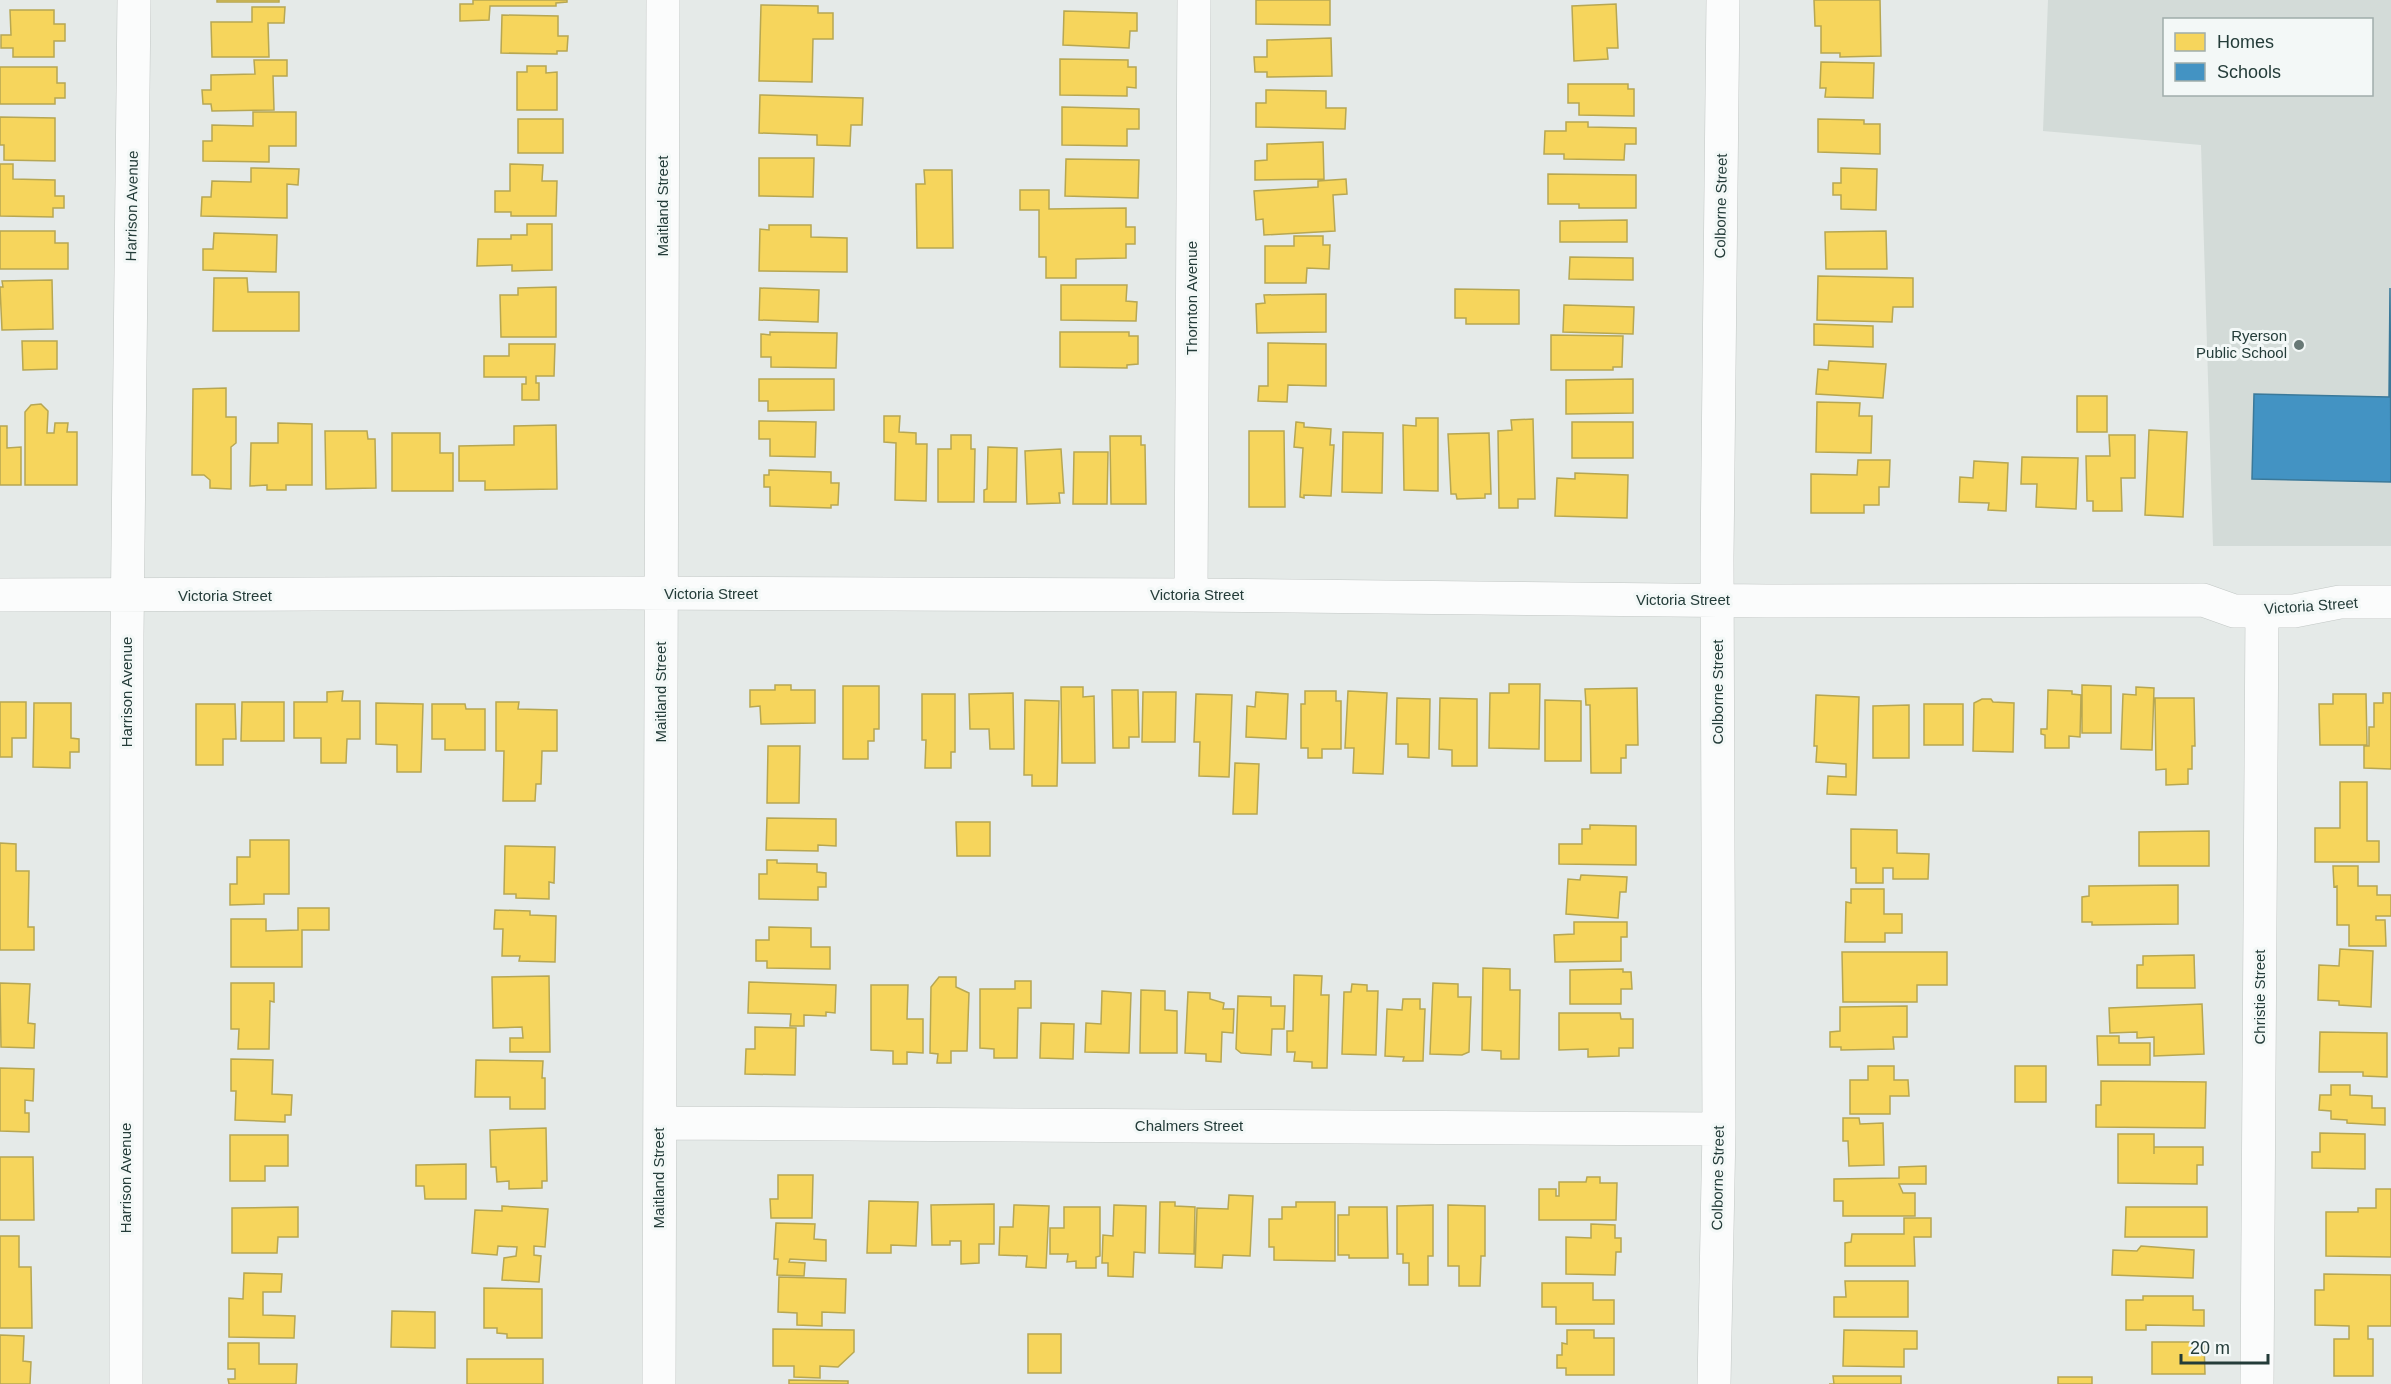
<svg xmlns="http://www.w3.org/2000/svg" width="2391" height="1384" font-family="Arial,sans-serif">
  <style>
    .built { fill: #d3dbd8; fill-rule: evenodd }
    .homes { fill: #f6d55c; stroke: #b7a752; stroke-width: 1.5 }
    .schools { fill: #4393c3; stroke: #3a799a; stroke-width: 1.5 }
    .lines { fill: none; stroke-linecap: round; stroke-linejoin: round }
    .minor-casing { stroke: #c2c7c5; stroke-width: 34 }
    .minor { stroke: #fbfcfc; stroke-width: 33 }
    .poi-dot { fill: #687976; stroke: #f3f8f7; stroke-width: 2 }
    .labels { text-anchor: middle; stroke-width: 6; stroke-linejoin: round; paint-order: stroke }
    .street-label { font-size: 15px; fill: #243c39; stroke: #f3f8f7 }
    .poi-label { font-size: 15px; fill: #243c39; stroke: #f3f8f7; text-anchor: end }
  </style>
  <rect width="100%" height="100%" fill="#e5eae8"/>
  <!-- built -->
  <path class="built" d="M2048,0H2391V546H2213L2201,145L2043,131ZM2164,20H2372V94H2164Z"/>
  <!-- homes -->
  <path class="homes" d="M217,0H279V2H217Z
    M473,0H567V2L556,3V6H490L489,20L460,21V4H473Z
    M1256,0H1330V25L1256,24Z
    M1814,0H1880L1881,56L1840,57V53H1821V26H1815Z
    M1616,4L1618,48H1607L1608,59L1574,61L1572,6Z
    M761,5L818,6V13H833V39H813L812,82L759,81Z
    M252,7H285L284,23H268L269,57H212L211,22H252Z
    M10,10H54V24H65V41H54V57H13V48H1V35H11Z
    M1064,11L1137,13V31H1130L1129,48L1063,45Z
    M502,15L558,16V36H568L567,51H557V54L501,53Z
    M1331,38L1332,76L1267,77V72H1255L1254,57H1267V40Z
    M1060,59L1128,60V67H1136V88L1127,87V96L1060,95Z
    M254,60H287V76H273L274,110L212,111L211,104H203L202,90H211V75L255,74Z
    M1821,62L1874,63L1873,98L1825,97L1826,88H1820Z
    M527,66H546V73L557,72V110H517V72H527Z
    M0,67H57V83H65V98H55V104H0Z
    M1568,84H1628V89H1634V116L1579,115V103H1568Z
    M1266,90L1326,91V108H1346L1345,129L1256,127V103H1266Z
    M760,95L863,98L862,125H851L850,146L817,145V135L759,133Z
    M1062,107L1139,109V129H1127V146L1062,145Z
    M253,112H296V146H269V162L203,161V141H212V125L253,126Z
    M0,117L55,118V161L4,160V145H0Z
    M518,119H563V153H518Z
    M1818,119L1864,120V124H1880V154L1818,152Z
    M1566,122H1588V127L1636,128V144H1625L1624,160L1564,159V154H1544L1545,131H1566Z
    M1323,142L1324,179L1255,180V161L1267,160V144Z
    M759,158H814L813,197L759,196Z
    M1066,159L1139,160L1138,198L1065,196Z
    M0,164H13V179L55,180V196H64V208H53V217L0,216Z
    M510,164L543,165L542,181H557L556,216H511V212H495V191H510Z
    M251,168L299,169L298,185L287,184V218L201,216L202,197H211L212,181L251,182Z
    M1841,168L1877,169L1876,210L1841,209V195H1833V183H1841Z
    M924,170H952L953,248H917L916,184H925Z
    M1548,174L1636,175V208H1579V204H1548Z
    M1346,179L1347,194L1333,195L1335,231L1264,235L1263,219L1256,220L1254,191L1318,187V181Z
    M1020,190H1049V209L1126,208V227H1135V244H1126V258L1076,259V278H1046V257H1039V210H1020Z
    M1627,220V242H1560V221Z
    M527,224H552V270L512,271V265L477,266L478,239H511V235H527Z
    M769,225H811V237L847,238V272L759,271L760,229L769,230Z
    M0,231H55V243H68V269H0Z
    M1886,231L1887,269H1826L1825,232Z
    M214,233L277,235L276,272L203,270V249H213Z
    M1294,236H1323V245H1330L1329,269L1307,268L1306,283H1265V246H1294Z
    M1570,257L1633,258V280L1569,279Z
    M1818,276L1913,278V307H1893L1892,322L1817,320Z
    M214,278H247L248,292H299V331H213Z
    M52,280L53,329L2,330L0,287H3L2,281Z
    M1061,285H1127L1126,301L1137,302L1136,321L1061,320Z
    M556,287V337H501L500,295H518V288Z
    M760,288L819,290L818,322L759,320Z
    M1455,289L1519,290V324H1466V318H1455Z
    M1326,294V332L1257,333L1256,304L1265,303L1264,295Z
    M1564,305L1634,307L1633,334L1563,332Z
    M1814,324L1873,326V347L1814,345Z
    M770,332L837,333L836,368L771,367V357H761V334L770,335Z
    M1060,332H1129V336H1138V364L1127,365V368L1060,367Z
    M1551,335L1623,336L1622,367H1613V370H1551Z
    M22,341H57V369L23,370Z
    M1268,343L1326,344V386L1288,385L1287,402L1258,401L1259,386H1268Z
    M509,344H555L554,376H536V383H539V400H522V384H526V377H484V356H509Z
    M1829,361L1886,364L1883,398L1816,394L1818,369L1828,370Z
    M759,379H834V410L768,411V401H759Z
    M1633,379V413L1566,414V380Z
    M226,388V417H236V443L231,447V489L210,488V480L204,475H192L193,389Z
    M2077,396H2107V432H2077Z
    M1817,402L1860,403L1859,416H1872L1871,453L1816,452Z
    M41,404L48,411L47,433H54L55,423H68L67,432H77V485H25V412L31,405Z
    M884,416H900L899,432L916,433V444H927L926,501L895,500L896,443L884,442Z
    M1416,418H1438V491L1404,490L1403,425L1416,426Z
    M1533,419L1535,499H1518V508H1499L1498,431L1512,430L1511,420Z
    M759,421L816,422L815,457L770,456V439H759Z
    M1296,422L1304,423V427L1331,429L1330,445H1334L1331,496L1304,495V498L1300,497L1303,448L1294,447Z
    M1572,422H1633V458H1572Z
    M278,423L312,424V485H286V490H267V485L250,486L251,443H278Z
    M556,425L557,489L485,490V481H459V446L514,445V426Z
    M0,426H7V448L21,447V485H0Z
    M2149,430L2187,432L2183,517L2145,515Z
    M325,431H367L368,439H375L376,488L326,489Z
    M1249,431H1284L1285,507H1249Z
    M1343,432L1383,433L1382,493L1342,492Z
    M392,433H440V453H453V491H392Z
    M1489,433L1491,494H1485V498L1457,499L1456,494H1451L1448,434Z
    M951,435H971V449H975L974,502H938V449H951Z
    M2109,435H2135V478H2121L2122,511H2093V501H2087L2086,456H2110Z
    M1110,436H1141V445H1145L1146,504H1111Z
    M988,447L1017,448L1016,502H984V490L987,489Z
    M1061,449L1064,493H1059L1060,503L1027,504L1025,451Z
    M1074,452H1108L1107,504H1073Z
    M2022,457L2078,458L2076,509L2036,507L2037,484H2021Z
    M1858,460H1890L1889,487H1879V505H1864V513H1811V474L1857,475Z
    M1974,461L2008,463L2006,511L1988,510L1989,503L1959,502L1960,477L1973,478Z
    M769,470L831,472V483H839L838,505H831V508L770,506V487H764V475H769Z
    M1575,473L1628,475L1627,518L1555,516L1557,478L1575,479Z
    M1509,684H1540L1539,749L1489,748L1490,693H1509Z
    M775,685H791V690H815V723L761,724L760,706L750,707V690H775Z
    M2082,685L2111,686V733H2082Z
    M843,686H879V729H874V741H868V759H843Z
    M1061,687H1083V697L1094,696L1095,763H1062Z
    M2136,687L2154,688L2152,750L2121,749L2123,694L2136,695Z
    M1637,688L1638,745H1626V758H1621V773H1591L1590,705H1586L1585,689Z
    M1112,690H1138L1139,737H1129V748H1113Z
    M2048,690L2072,691V694L2081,695L2080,737L2069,736V748H2045V735L2041,734V729H2047Z
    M343,691L342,701H360V739H347L346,763H321V738H294V702H327V692Z
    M1305,691H1336V701H1341V749H1322V758H1308V748H1301V704H1305Z
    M1348,691L1387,693L1383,774L1353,773L1354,748H1345Z
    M1143,692H1176L1175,742H1142Z
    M1256,692L1288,694L1286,739L1246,737L1247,706L1255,707Z
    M1013,693L1014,749H990L989,729H970L969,694Z
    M2383,693H2391V769L2364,768V746H2369V727H2374V703H2383Z
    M922,694H955V752H951V768H925L926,740H922Z
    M1196,694L1232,695L1229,777L1199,776L1200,742H1194Z
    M2333,694H2366L2367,745H2320L2319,704H2333Z
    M1816,695L1859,697L1856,795L1827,794L1828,776L1846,777V764L1816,762L1817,746H1814Z
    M1397,698L1430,699L1429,758L1408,757V744H1396Z
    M1440,698L1477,699V766H1452V750L1439,749Z
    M2155,698H2194L2195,746H2192V769H2188V784L2166,785V769L2156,770Z
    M1982,699H1991L1993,702L2014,703L2013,752L1973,751L1974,703Z
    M1025,700L1059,701L1057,786H1032V775H1024Z
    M1545,700L1581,701V761H1545Z
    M0,702H26V738H12V757H0Z
    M242,702H284V741H241Z
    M496,702H519L518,709L557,710V751H542L541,784H536L535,801H503L504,751H496Z
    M34,703H71V738L79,739V752H70V768L33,767Z
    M376,703L423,704L421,772H397V745L376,744Z
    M196,704H235L236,739H223V765H196Z
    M432,704H465L466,709H485V750H445V739H432Z
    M1924,704H1963V745H1924Z
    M1909,705V758H1873V706Z
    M768,746H800L799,803H767Z
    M1235,763L1259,764L1257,814H1233Z
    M2340,782H2367V841H2379V862H2315V828H2340Z
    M767,818L836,819V846L818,845V851L766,850Z
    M956,822H990V856H957Z
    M1590,825L1636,826V865L1559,864V844H1582V829H1590Z
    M1851,829L1897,830V853L1929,854L1928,879H1893V868H1883V883H1856V868H1851Z
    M2209,831V866H2139V832Z
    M250,840H289V894H264V904L230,905V884H237V857H250Z
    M0,843L16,844V871H29L28,927H34V950H0Z
    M505,846L555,847L554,883L549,882V899L516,898V894H504Z
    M767,860H777V863L817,864V872L826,873V887H818V900L759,899V874H767Z
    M2333,866H2358V886H2377V895H2391V916H2376V920H2385L2386,946H2349V925H2337V886L2334,887Z
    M1581,875L1627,877L1626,892H1620L1618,918L1566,914L1568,879L1580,880Z
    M2178,885V924L2092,925V922H2082V897L2089,896V886Z
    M1851,889H1884V914H1902V933H1885V942H1845L1846,902L1851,903Z
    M298,908H329V930H302V967H231V919H266V931L298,930Z
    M495,910L530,911V915L556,916L555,962L519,961L520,956H502L503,929H494Z
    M1574,922H1627V937H1621V961L1555,962L1554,935L1574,934Z
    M769,927L811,928V947H830V969L767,968V961H756V940H769Z
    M2340,949L2373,951L2371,1007L2339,1005V1001L2318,1000L2319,965L2339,966Z
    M1842,952H1947V985H1917V1002H1843Z
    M2194,955L2195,988H2137V965H2143V956Z
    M1483,968L1510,969V990H1520L1519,1059H1501V1051L1482,1050Z
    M1623,969V972H1631L1632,989H1621V1004H1570V970Z
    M1294,975L1322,976L1321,995H1329L1327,1068H1312V1062L1294,1061L1295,1052H1287V1031H1293Z
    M549,976L550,1052H510V1038H523L522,1027L493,1028L492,977Z
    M939,977H956V987L969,993L967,1051H951V1063H937L938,1054L930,1053L931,987Z
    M1015,981H1031V1008H1018L1017,1058H994V1049L980,1048V989H1015Z
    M749,982L836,985L835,1013L826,1012V1016L804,1015V1026H790L791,1014L748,1013Z
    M0,983L30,984L28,1023L35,1024L34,1048L1,1047Z
    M231,983H274V1002L270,1001L269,1049H238L239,1029H231Z
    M1433,983L1458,984V997H1471L1469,1052L1462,1055L1430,1054Z
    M1352,984L1367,985V991H1378L1376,1055L1342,1054L1344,992H1351Z
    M871,985H908L907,1019H923V1053L907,1052V1064H893V1051L871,1050Z
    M1141,990L1165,991V1010L1177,1011V1053H1140Z
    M1102,991L1131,993L1129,1053L1085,1052L1086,1023L1101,1024Z
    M1188,992L1210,993V999L1224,1003L1223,1009H1234L1233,1033L1222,1032L1221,1062L1206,1061V1054L1185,1053Z
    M1238,996L1271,997V1006H1285L1284,1029H1272L1271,1055L1241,1053L1236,1049Z
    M1403,999H1420V1009H1425L1423,1061H1403L1404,1057L1385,1056L1387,1009L1402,1010Z
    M2202,1004L2204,1054L2154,1056V1037L2137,1038V1032L2110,1033L2109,1008Z
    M1907,1006V1037H1893L1894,1049L1841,1050V1047H1830V1032L1840,1031V1007Z
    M1559,1013H1620L1621,1019H1633V1048H1619V1056L1588,1057V1049L1559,1050Z
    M1041,1023L1074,1024L1073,1059L1040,1058Z
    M755,1027L796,1028L795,1075L745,1074L746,1049H755Z
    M2320,1032L2387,1033V1077L2363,1076V1072H2319Z
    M2097,1036H2119V1043H2150V1065H2098Z
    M231,1059L273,1060L272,1094L292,1095L291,1115H285V1122L235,1120L236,1091H231Z
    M476,1060L543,1061L542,1078H545V1109H510V1097H475Z
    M1868,1066H1894V1080H1908L1909,1096H1890V1114H1850V1080H1868Z
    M2015,1066H2046V1102H2015Z
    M0,1068L34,1069L33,1101L25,1100V1113H29V1132L0,1131Z
    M2101,1081L2206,1082L2205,1128L2096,1127V1105H2101Z
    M2331,1085H2350V1095L2372,1096V1108H2385V1125L2347,1123V1120L2331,1119V1111L2319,1110L2320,1095H2331Z
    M1843,1118H1859L1860,1124L1883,1123L1884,1165L1849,1166L1848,1141H1843Z
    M546,1128L547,1181H542V1188L509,1189V1181L497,1182L496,1167H491L490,1130Z
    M2320,1133L2365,1134V1169L2312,1168V1152H2320Z
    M2118,1134H2154V1154V1147H2203V1165H2197V1184L2118,1183Z
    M230,1135H288V1166H265V1181H230Z
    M0,1157H33L34,1220H0Z
    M466,1164V1199H425L424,1186H416V1165Z
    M1926,1166V1184H1899L1903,1193H1915V1216H1843V1201H1834V1179L1899,1178V1167Z
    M778,1175H813L812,1218H771L770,1199H778Z
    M1587,1177H1600V1183H1617L1616,1220H1539V1189H1556V1196H1559V1182H1586Z
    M2376,1189H2391V1257L2326,1256V1212H2358V1208H2376Z
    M1229,1195L1253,1196L1250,1256L1223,1255L1222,1268L1195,1267L1197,1208L1228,1209Z
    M869,1201L918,1202L916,1246L891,1245V1253H867Z
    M1160,1202H1175V1206L1195,1207L1194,1254L1159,1253Z
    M1296,1202H1335V1261L1274,1260V1247H1269V1219H1282V1207H1296Z
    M994,1204V1244H979V1263L961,1264V1241H950V1245H932L931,1205Z
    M1014,1205L1049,1206L1046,1268L1026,1267L1027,1256L999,1255L1000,1227H1013Z
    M1114,1205L1146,1206L1145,1253L1134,1252L1133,1277L1108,1276V1263H1102L1103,1235L1113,1236Z
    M1433,1205V1256H1428V1285H1409V1263H1403V1254H1397V1206Z
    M1448,1205L1485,1206V1256H1481L1480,1286H1459V1266H1448Z
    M502,1206L548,1209L545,1247L534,1246V1255L541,1256L539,1282L502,1280L504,1258L516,1256L517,1247L498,1246L497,1255L472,1253L475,1210L502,1211Z
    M298,1207V1237H278L277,1253H232V1208Z
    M1064,1207H1100V1256L1096,1257V1268H1076V1261L1067,1262L1068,1254H1050V1228H1064Z
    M1349,1207H1387L1388,1258H1349V1255H1338V1215H1349Z
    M2126,1207H2207V1237H2125Z
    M1904,1218H1931V1237H1914L1915,1266H1845V1243L1851,1242L1852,1234H1904Z
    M776,1223L815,1224L814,1239L826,1240V1261L790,1259L789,1262L805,1263L804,1276L777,1275L778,1259H774Z
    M1591,1224L1615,1225V1238H1621V1252H1616L1615,1275L1566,1274V1237L1591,1238Z
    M0,1236H19V1267H31L32,1328H0Z
    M2141,1246L2194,1250L2193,1278L2112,1275L2113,1250L2137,1251Z
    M244,1273L282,1274L281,1292H263V1315L295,1316L294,1338L229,1337V1298L243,1299Z
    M2324,1274L2391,1275V1326H2368V1339H2373V1376H2334V1339H2349V1326L2315,1325V1290H2324Z
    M779,1277L846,1279L845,1313L822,1312V1326L797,1325V1313L778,1312Z
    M1845,1281H1908V1317H1834V1297H1846Z
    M1542,1283H1593V1300H1614V1324H1556V1307H1542Z
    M484,1288L542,1289V1338H507V1334L497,1333V1328H484Z
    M2143,1296H2193V1310H2204V1326L2146,1325V1330H2126V1300H2143Z
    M392,1311L435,1312V1348L391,1347Z
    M773,1329L854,1330V1352L838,1367L820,1366V1378L794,1377V1366H773Z
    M1567,1330H1594V1338H1614V1375H1566V1368H1557V1355H1562V1343L1567,1344Z
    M1844,1330L1917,1331V1349H1904V1367L1843,1366Z
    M1028,1334H1061V1373H1028Z
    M0,1335L24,1336L23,1361L31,1362L30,1384H0Z
    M2152,1342H2204L2205,1374H2152Z
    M228,1343H259V1364H297L296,1384H229L228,1379H235V1369H228Z
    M467,1359H543V1384H467Z
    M1833,1376H1901V1384H1829H1834Z
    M2058,1377H2092V1384H2058Z
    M789,1380L848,1381V1384H789Z"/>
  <!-- schools -->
  <path class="schools" d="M2390,288L2391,482L2252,479L2254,394L2389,397Z"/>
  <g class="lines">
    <!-- minor casing -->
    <g class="minor-casing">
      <path id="minor" d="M0,595L619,593L1191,595L1767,601L2203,600L2234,611H2294L2340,602H2391
        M1191,595L1194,0
        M660,1123L1719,1129
        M126,1384L127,636L134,0
        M659,1384L663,0
        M1714,1384L1719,1129L1717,558L1723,0
        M2257,1384L2262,611"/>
    </g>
    <!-- minor -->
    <use href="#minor" class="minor"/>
  </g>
  <!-- markers -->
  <circle class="poi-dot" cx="2299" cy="345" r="6"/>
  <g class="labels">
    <!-- street labels -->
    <g class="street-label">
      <text transform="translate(132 206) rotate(-89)" y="5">Harrison Avenue</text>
      <text transform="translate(663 206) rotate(-90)" y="5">Maitland Street</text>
      <text transform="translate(1721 206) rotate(-89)" y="5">Colborne Street</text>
      <text transform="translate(1192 298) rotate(-90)" y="5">Thornton Avenue</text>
      <text x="711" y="599">Victoria Street</text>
      <text x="1197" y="600">Victoria Street</text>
      <text x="225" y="601">Victoria Street</text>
      <text x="1683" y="605">Victoria Street</text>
      <text transform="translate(2311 606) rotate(-4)" y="5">Victoria Street</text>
      <text transform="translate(127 692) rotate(-90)" y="5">Harrison Avenue</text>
      <text transform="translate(661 692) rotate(-90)" y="5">Maitland Street</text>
      <text transform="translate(1718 692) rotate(-90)" y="5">Colborne Street</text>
      <text transform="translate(2260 997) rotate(-90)" y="5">Christie Street</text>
      <text x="1189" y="1131">Chalmers Street</text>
      <text transform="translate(126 1178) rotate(-90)" y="5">Harrison Avenue</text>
      <text transform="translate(659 1178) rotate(-90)" y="5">Maitland Street</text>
      <text transform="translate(1718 1178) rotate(-89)" y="5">Colborne Street</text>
    </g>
    <!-- poi labels -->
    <g class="poi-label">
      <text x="2287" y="341">Ryerson<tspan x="2287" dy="17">Public School</tspan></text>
    </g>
  </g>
  <!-- legend -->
  <rect x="2163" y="18" width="210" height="78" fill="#f3f8f7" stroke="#a0adab" stroke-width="1.5"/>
  <rect x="2175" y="33" width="30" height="18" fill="#f6d55c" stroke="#a0adab" stroke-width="1.5"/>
  <text x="2217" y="48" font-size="18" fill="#243c39">Homes</text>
  <rect x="2175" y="63" width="30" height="18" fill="#4393c3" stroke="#a0adab" stroke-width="1.5"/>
  <text x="2217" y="78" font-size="18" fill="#243c39">Schools</text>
  <!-- scale -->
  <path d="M2181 1354v9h87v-9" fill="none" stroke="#243c39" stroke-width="3"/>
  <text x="2190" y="1354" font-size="18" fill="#243c39" stroke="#f3f8f7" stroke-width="4.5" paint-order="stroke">20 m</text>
</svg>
